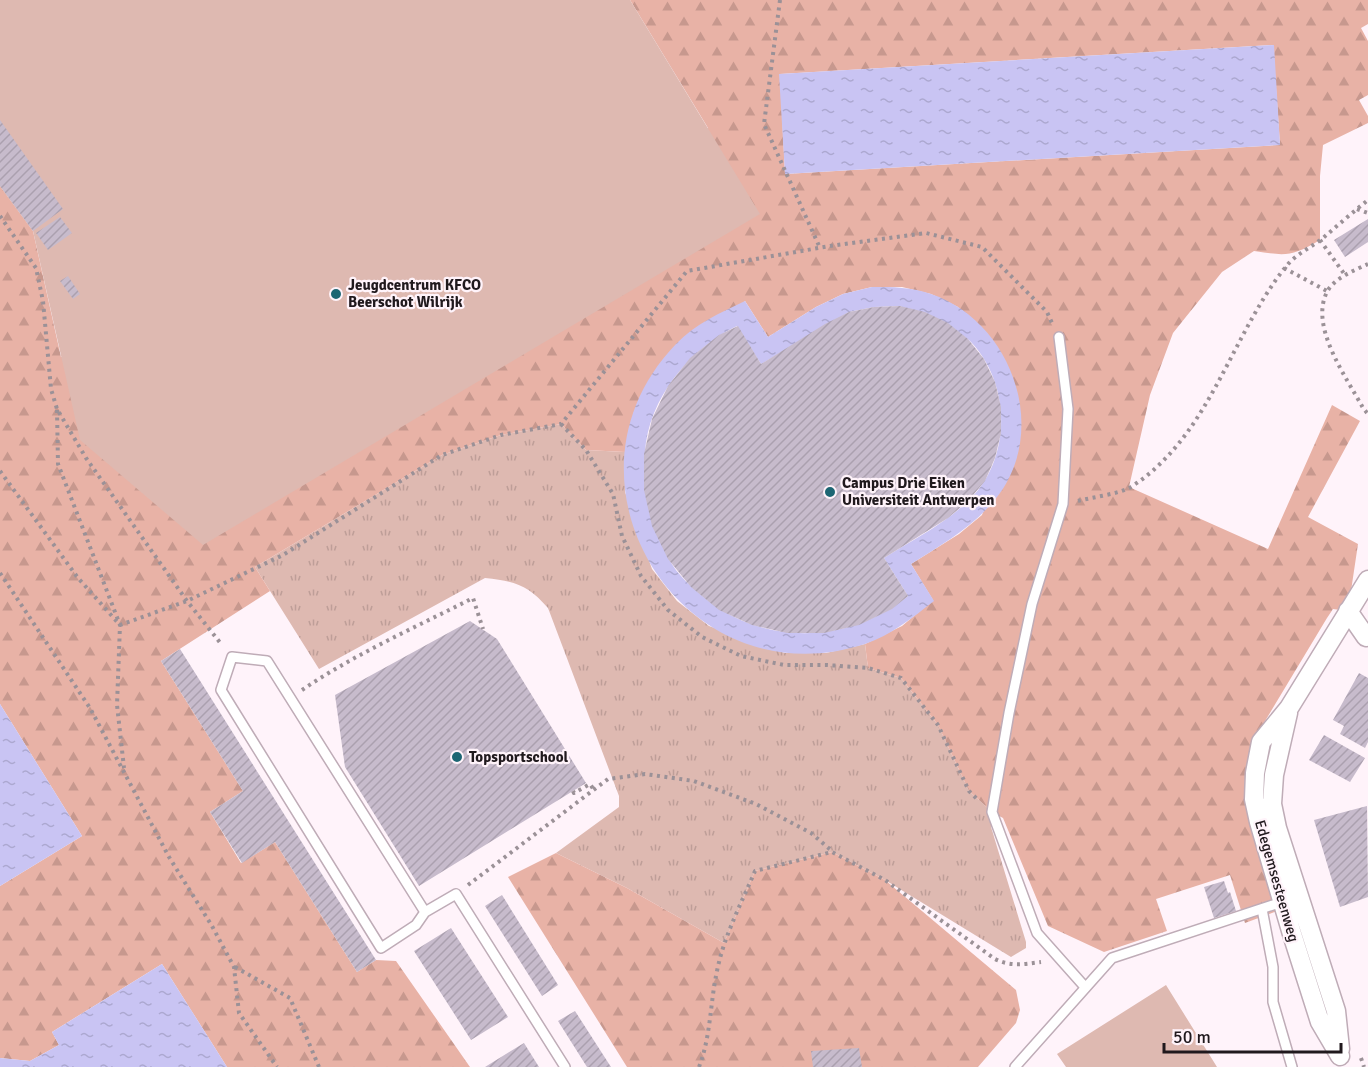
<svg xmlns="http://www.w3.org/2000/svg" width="1368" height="1067" font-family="Signika,sans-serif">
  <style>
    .grass { fill: url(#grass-tufts) }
    .forest { fill: url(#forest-firs); fill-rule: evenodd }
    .green { fill: #deb9b1 }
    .water { fill: url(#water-ripples); fill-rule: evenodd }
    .building { fill: url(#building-hatch) }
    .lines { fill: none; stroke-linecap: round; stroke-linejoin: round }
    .lane-casing { stroke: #bfacb7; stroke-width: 12 }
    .street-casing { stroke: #bfacb7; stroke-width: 21 }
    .path { stroke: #9b9197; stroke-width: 4; stroke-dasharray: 3 4.5; stroke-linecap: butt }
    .lane { stroke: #fff; stroke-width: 9 }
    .street { stroke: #fff; stroke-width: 18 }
    .poi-dot { fill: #1d6673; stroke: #fff3fa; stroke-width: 2 }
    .labels { text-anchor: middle; stroke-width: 4.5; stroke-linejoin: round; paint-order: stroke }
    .poi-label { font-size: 15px; font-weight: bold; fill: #20191d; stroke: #fff3fa; text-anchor: start }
    .street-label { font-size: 15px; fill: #20191d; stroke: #fff3fa }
  </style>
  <defs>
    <pattern id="grass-tufts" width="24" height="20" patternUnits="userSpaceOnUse" patternTransform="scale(1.5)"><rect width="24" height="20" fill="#deb9b1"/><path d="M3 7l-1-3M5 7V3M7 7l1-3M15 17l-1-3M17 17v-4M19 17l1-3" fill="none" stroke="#be9e98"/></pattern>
    <pattern id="forest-firs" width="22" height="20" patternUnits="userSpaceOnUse" patternTransform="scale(1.5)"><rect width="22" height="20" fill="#e8b2a6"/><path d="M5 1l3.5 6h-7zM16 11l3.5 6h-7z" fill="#c7988e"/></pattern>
    <pattern id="water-ripples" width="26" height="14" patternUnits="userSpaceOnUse" patternTransform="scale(1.5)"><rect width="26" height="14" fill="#c9c4f3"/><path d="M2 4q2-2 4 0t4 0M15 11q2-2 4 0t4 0" fill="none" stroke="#aca8d0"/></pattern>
    <pattern id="building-hatch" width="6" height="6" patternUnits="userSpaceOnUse" patternTransform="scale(1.5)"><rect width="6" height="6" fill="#c7bbcc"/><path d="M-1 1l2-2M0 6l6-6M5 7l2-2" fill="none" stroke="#aba0af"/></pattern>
  </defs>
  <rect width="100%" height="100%" fill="#fff3fa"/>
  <!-- grass -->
  <path class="grass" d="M561,424L586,450L625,452V492L652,569L677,601L709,626L785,653H826L865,644L868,668L901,678L938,725L969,791L992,812L991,827L1026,942V948L1011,957L885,880L832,852L755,871L724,943L627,888L556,853L619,807V796L548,608C528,585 515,581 485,578L319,669L255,567L442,455L501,435Z"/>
  <!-- forest -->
  <path class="forest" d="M630,0H1368V24L1361,28L1368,41V95L1359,100L1368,116V123L1323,145L1320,176V240C1291,257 1286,256 1254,251L1222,272L1173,333L1150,395L1129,487L1268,549L1332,405L1360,421L1308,517L1358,544L1348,611L1333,609L1327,618L1256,736L1248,769L1277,911L1245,923L1230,875L1156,899L1167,931L1104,952L1048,926L1003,818L992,812L969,791L938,725L901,678L868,668L865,644L902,626L933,600L911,564L959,534L982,515L1020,405L958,307L931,294L902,287H872L843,294L816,307L768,337L745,301L634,412L625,452L586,450L561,424L501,435L442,455L255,567L270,591L161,661L243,791L210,812L241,863L275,842L357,972L376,960L396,961L470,1067H227L162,964L52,1032L59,1045L30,1061L0,1058V886L82,836L0,704V186L33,231L61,357L708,128ZM1273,45L1280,145L785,174L780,74Z
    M832,852L885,880L1016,990L1020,1010L1016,1023L978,1067H627L508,877L556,853L627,888L724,943L755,871Z"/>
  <!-- green -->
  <path class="green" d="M0,0H630L760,214L203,545L80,440L33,231L0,186Z
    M1166,985L1217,1067H1066L1057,1054Z"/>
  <!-- water -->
  <path class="water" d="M1274,45L1280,145L785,174L779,74Z
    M872,287C892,287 912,287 931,294C1009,320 1049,424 1000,493C977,525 943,544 911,564L934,601C912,618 891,635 865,644C683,703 544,481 676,344C695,324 720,313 745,301L768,337L816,307L843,294ZM900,306C915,314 960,331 970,341C1012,384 1012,461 967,502C943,525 912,540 884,558L908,596C849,644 765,646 706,599C693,588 677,575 669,559C662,548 660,524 657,511C654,496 644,466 645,453C648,398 690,349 737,326L761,364L849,312L874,307Z
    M0,704L82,836L0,886Z
    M162,964L227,1067H0V1058L30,1061L59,1045L52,1032Z"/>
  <!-- building -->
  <path class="building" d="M0,120L63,209L33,231L0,186Z
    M60,217L72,233L48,250L36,233Z
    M1368,219V242L1345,257L1334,240Z
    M68,276L80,294L73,299L60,281Z
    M900,306L925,312L948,323L968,339L984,359L995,382L1001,407V433L995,458L985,481L968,501L948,518L884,558L908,596L892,609L859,625L824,633H787L752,625L719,610L691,587L668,559L652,526L644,490V454L652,419L668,386L690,358L719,335L738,326L761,364L825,324L849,312L874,307Z
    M470,621L497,639L586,783L419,886L345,767L335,695Z
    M180,649L376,960L357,972L275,842L242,863L210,812L243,791L161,661Z
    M1359,673L1368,678V742L1365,748L1340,734L1344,726L1333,720Z
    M1324,735L1365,758L1350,782L1309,760Z
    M1367,806L1368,897L1340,907L1314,820Z
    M1224,881L1228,893L1230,892L1236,911L1214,918L1204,887Z
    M502,895L558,985L542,996L485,906Z
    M451,928L508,1017L471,1040L414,951Z
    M575,1011L611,1067H587L558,1021Z
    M524,1043L539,1067H485Z
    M859,1048L862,1067H813L811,1051Z"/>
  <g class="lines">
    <!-- lane casing -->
    <g class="lane-casing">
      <path id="lane" d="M1059,337L1068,409L1063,504L1032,604L1009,713L992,812L1037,933L1085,987
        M1262,909L1273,967V1002L1292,1067
        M425,912L267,661L232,657L221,690L381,948L416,925L425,912L456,894L565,1067
        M1015,1067L1112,958L1285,901"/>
    </g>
    <!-- street casing -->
    <g class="street-casing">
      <path id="street" d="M1348,611L1366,637
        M1288,713L1274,775L1272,804L1277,828L1336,1011L1340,1049
        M1340,1056L1320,1022L1292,934L1259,822L1254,799L1255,773L1261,742L1289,708L1368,580"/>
    </g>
    <!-- path -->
    <path class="path" d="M780,0L764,124L820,248
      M1357,209L1368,213
      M0,216L36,268L43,301L51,389L57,409L86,458L187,601L222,645
      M1320,240L1345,275
      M1368,264C1355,270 1334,278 1327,292C1309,327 1347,378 1363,408L1368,414
      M1284,268L1327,291
      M57,410L58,464L120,625L117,705L124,768
      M561,424L586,450L613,494L622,536L641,576L668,610L702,637L741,656L784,665H827L868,668L901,678L938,725L969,791L977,799
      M0,471L78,578L120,625L187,601L283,555L442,455L501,435L561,424L687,271L830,246L926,233L982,247L1047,312L1052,323
      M1078,501C1093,497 1119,494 1131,487C1209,437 1230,338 1284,269C1295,254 1309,249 1323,238C1338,225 1353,212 1368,200
      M0,573L90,708L169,857L212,926L234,967L239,1013L277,1067
      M302,690C355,654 416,627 473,598L483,629
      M573,791L574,793L590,784L594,790
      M468,885L608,779L645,774L694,781L756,804L811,833L832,851
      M235,967L290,998L319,1067
      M1361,1058L1364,1067
      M699,1067C711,1036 710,1003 717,971C724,936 741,904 755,871L832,852L885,880L995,959C1011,967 1024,964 1041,962"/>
    <!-- lane -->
    <use href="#lane" class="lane"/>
    <!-- street -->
    <use href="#street" class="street"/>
  </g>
  <!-- markers -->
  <g class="poi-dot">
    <circle cx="336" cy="294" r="6"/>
    <circle cx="830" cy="492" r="6"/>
    <circle cx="457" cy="757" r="6"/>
  </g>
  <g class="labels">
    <!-- poi labels -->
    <g class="poi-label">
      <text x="348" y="290">Jeugdcentrum KFCO<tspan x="348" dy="17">Beerschot Wilrijk</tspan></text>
      <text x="842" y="488">Campus Drie Eiken<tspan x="842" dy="17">Universiteit Antwerpen</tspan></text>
      <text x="469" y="762">Topsportschool</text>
    </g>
    <!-- street labels -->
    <g class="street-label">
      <text transform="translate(1277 881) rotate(74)" y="5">Edegemsesteenweg</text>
    </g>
  </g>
  <!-- scale -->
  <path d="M1164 1043v9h177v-9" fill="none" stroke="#20191d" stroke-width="3"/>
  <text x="1173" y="1043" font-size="18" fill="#20191d" stroke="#fff3fa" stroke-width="4.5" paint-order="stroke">50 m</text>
</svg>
